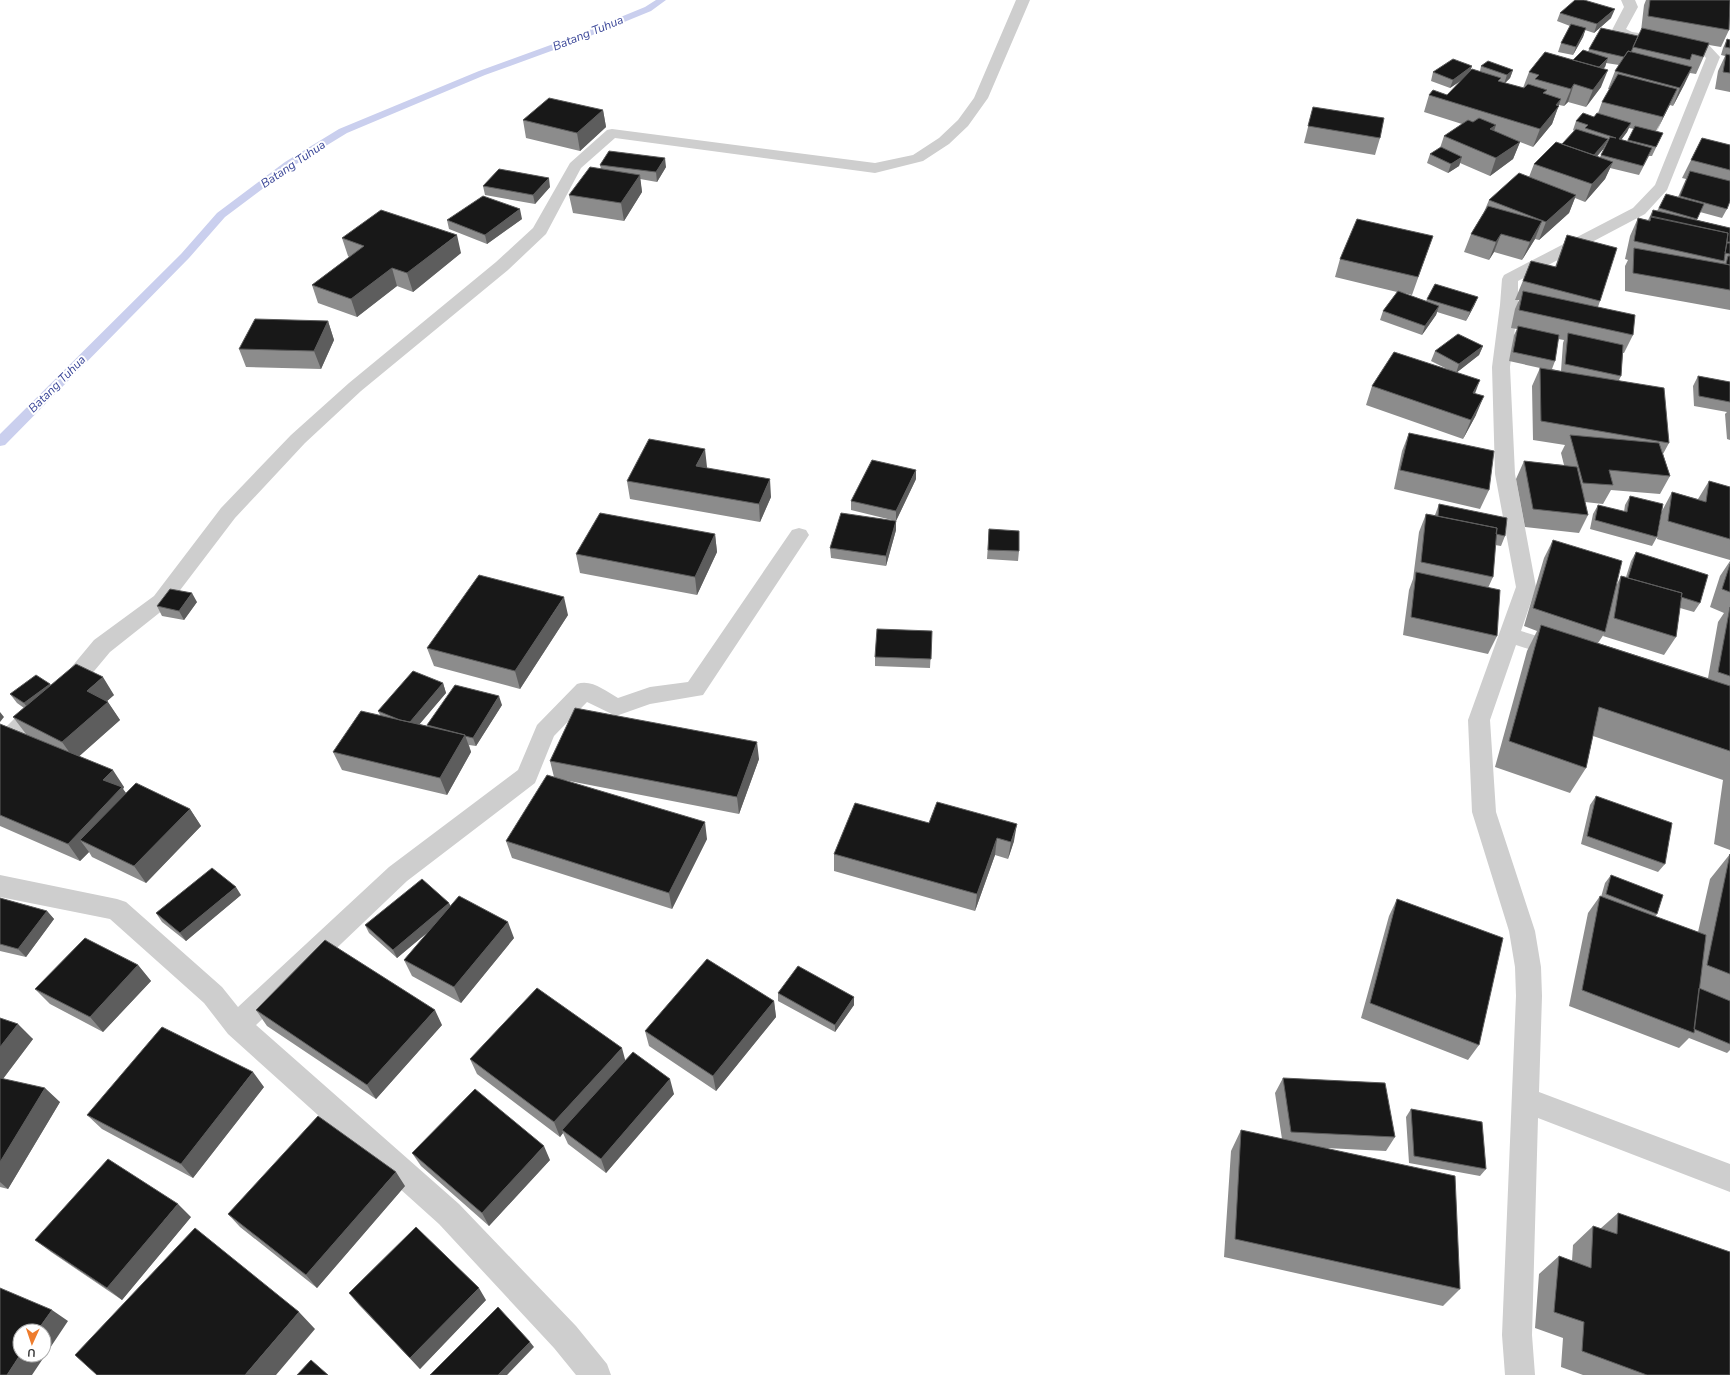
<svg xmlns="http://www.w3.org/2000/svg" width="1730" height="1375" font-family="'Nunito Sans',sans-serif">
  <style>
    .lines { fill: none; stroke-linecap: round; stroke-linejoin: round }
    .stream { fill: #cacfee; fill-rule: evenodd }
    .minor { fill: #cecece; fill-rule: evenodd }
    .wall { fill: #8c8c8c; fill-rule: evenodd }
    .shaded-wall { fill: #5d5d5d }
    .building { fill: #181818; stroke: #5d5d5d }
    .labels { text-anchor: middle; stroke-width: 4; stroke-linejoin: round; paint-order: stroke }
    .far-water-label { font-size: 12px; font-style: italic; fill: #3a4698; stroke: #fff }
  </style>
  <rect width="100%" height="100%" fill="#fff"/>
  <g class="lines">
    <!-- stream -->
    <path class="stream" d="M656,0H666L651,11L573,43L485,75L347,133L293,166L225,217L189,258L5,445L0,446V434L181,254L217,213L285,162L339,129L479,71L567,39L645,7Z"/>
    <!-- minor -->
    <path class="minor" d="M1016,0H1030L988,98L968,126L949,144L923,161L875,173L615,138L581,168L546,234L508,270L361,391L305,443L235,518L168,606L110,652L75,694L34,727L16,745L0,752V733L18,715L59,682L94,640L154,596L221,508L291,435L349,383L496,262L533,228L570,163L607,130L612,129L875,163L913,155L939,138L958,120L974,98Z
      M1621,0H1635L1638,7L1626,29L1632,32L1707,43L1720,57L1667,190L1645,214L1518,281V305L1510,367L1515,474L1536,587L1521,631L1567,645L1570,651L1567,657L1559,659L1516,645L1490,720L1496,812L1535,931L1541,967L1542,996L1539,1092L1730,1164V1192L1538,1118L1532,1335L1535,1375H1505L1502,1335L1516,996L1515,967L1509,931L1472,812L1468,720L1516,587L1495,474L1492,367L1500,305L1502,279L1504,275L1633,208L1655,185L1706,58L1698,50L1628,40L1623,39L1612,30L1624,7Z
      M799,528L806,530L809,535L703,695L650,704L616,716L587,702L554,736L535,783L407,881L256,1025L459,1204L576,1326L607,1364L611,1375H576L554,1348L439,1224L228,1034L204,1003L110,919L0,897V875L117,899L126,902L222,987L238,1007L389,867L518,770L537,725L577,684C592,679 605,691 618,698L650,687L688,682L792,530Z"/>
  </g>
  <!-- wall -->
  <path class="wall" d="M1646,0H1730L1729,30L1721,47L1709,45L1696,74L1690,73L1684,85L1673,106L1670,105L1656,131L1663,133L1652,156H1649L1639,175L1610,168L1605,179L1585,202L1575,198L1569,213L1539,240L1535,239L1522,260L1494,252L1489,260L1464,252L1471,234L1484,212L1489,200L1529,177L1534,164L1562,144L1574,131L1573,130L1576,121L1594,117L1598,113L1602,102L1610,89H1608L1615,71L1619,65L1606,63L1605,67L1603,68L1601,87L1586,107L1568,102L1564,106L1559,105L1552,124L1533,147L1520,142L1513,159L1490,176L1460,163L1459,166L1448,173L1427,163L1430,154L1440,148L1444,136L1462,124L1424,112L1429,95H1447L1462,80L1450,88L1431,81L1433,72L1472,66L1470,71H1480L1481,66L1513,70L1510,78L1505,83L1523,88L1529,72L1573,60L1588,52L1589,49L1638,36L1641,31L1644,5ZM1629,128L1634,129L1627,141L1621,140L1627,132ZM1605,145H1606L1600,157L1597,156L1604,148Z
    M1560,13L1611,18L1594,33L1585,30L1583,37L1573,55L1558,52L1561,43L1570,26L1557,21Z
    M1727,39L1730,40V92L1715,89L1718,71L1725,56L1721,55L1723,48Z
    M1313,107L1380,138L1375,155L1304,143Z
    M603,110L606,127L580,151L526,138L523,120Z
    M1702,138L1730,145V201L1727,209L1722,218L1700,212L1697,220L1730,228V310L1625,291V266L1628,260L1625,259L1630,236L1638,218L1648,220L1653,210L1657,211L1666,194L1678,197L1686,179L1682,178Z
    M600,165L666,167L657,182L640,179L642,192L624,221L573,213L569,195L601,169Z
    M483,186L550,187L535,204L485,195Z
    M522,219L487,244L449,229L447,220Z
    M1567,235L1600,301L1598,307L1633,335L1624,353H1623L1621,376L1619,380L1669,443L1663,454L1670,476L1660,494L1611,490L1603,504L1585,502L1588,515L1579,533L1525,527L1516,479L1524,461L1564,465L1561,453L1565,445L1533,440L1532,386L1540,368L1509,361L1514,335L1517,329L1511,328L1515,309L1519,300H1515L1531,261L1555,267ZM1558,339L1564,340L1563,343L1561,371L1552,369L1555,361Z
    M1433,236L1412,295L1400,292L1426,301L1427,299L1478,297L1474,306L1466,321L1437,312L1436,315L1422,335L1380,320L1383,311L1397,292L1335,277L1340,259Z
    M342,238L461,253L413,292L397,286L357,317L318,303L312,285L349,257L348,256Z
    M328,321L334,340L321,369L246,367L239,349Z
    M1483,346L1479,355L1456,373L1475,393L1476,415L1463,439L1366,405L1372,386L1451,371L1431,361L1435,351Z
    M1698,376L1730,382V440L1727,439L1725,414L1727,412L1694,406L1693,386Z
    M1409,433L1489,490L1480,509L1394,489L1402,451Z
    M707,467L706,468L771,497L760,522L630,499L627,481Z
    M916,479L896,521L851,510V501Z
    M1709,481L1730,487V560L1657,539L1662,511L1672,492L1698,499Z
    M1630,496L1657,537L1652,546L1590,529L1593,514L1598,505L1624,512L1625,505Z
    M1439,504L1505,536L1501,546L1495,545L1493,577L1488,588L1497,636L1488,654L1403,635L1409,590L1413,579L1419,532L1426,514L1435,515Z
    M896,521V530L886,566L831,558L830,548Z
    M989,529L1019,551L1018,561L987,559Z
    M715,534L717,552L697,595L580,573L576,554Z
    M1553,540L1617,584L1621,576L1626,577L1631,561L1636,552L1700,603L1694,612L1680,608L1676,637L1664,655L1603,636L1604,634L1598,643L1708,678L1718,622L1724,613L1710,607L1720,576L1730,561V850L1714,844L1723,780L1593,736L1586,768L1570,793L1495,767L1527,651L1537,631L1524,626L1544,558Z
    M197,602L184,620L162,616L157,606Z
    M568,615L520,689L434,666L427,648Z
    M932,631L930,668L875,666V657Z
    M443,683L446,693L419,724L428,726L427,725L502,705L476,746L469,745L471,752L447,795L342,770L333,752L380,715L378,711Z
    M50,684L51,685L114,695L107,701L120,720L79,756L124,787L123,789L126,793L190,809L201,826L146,883L92,857L89,852L80,861L0,826V724L26,734L13,717L24,708L17,703L10,694Z
    M759,759L739,814L564,780L707,839L672,909L512,858L506,841L554,777L550,761Z
    M1596,796L1665,864L1658,872L1581,844L1590,805Z
    M929,823L1014,841L1008,859L995,855L975,911L834,871V854Z
    M1730,854V1050L1727,1053L1689,1038L1679,1048L1569,1006L1588,913L1600,896L1601,897L1605,883L1611,875L1657,914L1655,917L1698,932L1710,879Z
    M241,895L186,941L162,922L156,913Z
    M0,898L47,911L54,919L26,957L0,951Z
    M1397,899L1479,1045L1468,1060L1361,1018L1389,916Z
    M449,903L450,906L514,938L461,1003L412,976L404,960L428,932L397,958L369,933L365,925Z
    M138,965L151,981L103,1032L50,1004L35,989Z
    M778,993L854,997V1005L835,1032L778,1001Z
    M774,1001L776,1017L716,1091L649,1046L645,1031Z
    M256,1010L442,1025L376,1099L267,1026Z
    M0,1018L33,1039L3,1079L60,1102L8,1189L0,1187Z
    M470,1059L625,1061L674,1094L606,1173L568,1144L563,1133L560,1137L477,1074Z
    M1283,1078L1395,1137L1386,1151L1326,1148L1460,1289L1443,1306L1224,1257L1231,1151L1241,1130L1282,1139L1275,1093Z
    M264,1087L193,1178L102,1129L87,1115Z
    M1411,1109L1486,1169L1480,1176L1409,1163L1406,1117Z
    M412,1153L550,1160L489,1226L421,1166Z
    M405,1186L317,1288L240,1227L228,1214Z
    M1618,1213L1730,1375H1583L1561,1367L1563,1338L1535,1328L1539,1274L1559,1256L1572,1261L1573,1245L1593,1226L1600,1229Z
    M191,1217L122,1300L51,1252L35,1240Z
    M349,1293L486,1300L420,1369L359,1305Z"/>
  <!-- shaded-wall -->
  <path class="shaded-wall" d="M1615,9L1611,18L1594,33L1597,24Z
    M1586,28L1583,37L1573,55L1576,47Z
    M1608,58L1605,67L1589,83L1592,74Z
    M1472,66L1469,75L1450,88L1453,80Z
    M1692,67L1684,85L1673,106L1680,88Z
    M1513,70L1510,78L1504,84L1507,75Z
    M1608,70L1601,87L1586,107L1593,90Z
    M1574,84L1568,102L1564,106L1571,89Z
    M1677,89L1669,106L1655,135L1663,117Z
    M1561,99L1552,124L1533,147L1540,129L1556,105Z
    M603,110L606,127L580,151L577,133Z
    M1631,123L1627,132L1615,148L1619,139Z
    M1496,125L1490,143V129Z
    M1608,139L1604,148L1590,165L1594,155Z
    M1520,142L1513,159L1490,176L1496,158Z
    M1462,157L1459,166L1448,173L1451,164Z
    M665,158L666,167L657,182L656,172Z
    M1613,162L1605,179L1585,202L1592,184Z
    M640,175L642,192L624,221L621,203Z
    M549,178L550,187L535,204L533,195Z
    M1576,195L1569,213L1539,240L1546,222Z
    M520,209L522,219L487,244L485,235Z
    M1542,221L1535,239L1522,260L1530,242Z
    M1501,234L1494,252L1489,260L1496,242Z
    M457,235L461,253L413,292L407,273Z
    M392,268L397,286L357,317L351,299Z
    M1478,297L1474,306L1466,321L1470,312Z
    M1439,306L1436,315L1422,335L1425,326Z
    M328,321L334,340L321,369L314,351Z
    M1483,346L1479,355L1456,373L1459,364Z
    M1480,380L1473,399V393Z
    M1484,396L1476,415L1463,439L1471,420Z
    M705,449L707,467L699,485L696,466Z
    M916,470V479L896,521V511Z
    M770,479L771,497L760,522L759,504Z
    M896,521V530L886,566V556Z
    M715,534L717,552L697,595L695,577Z
    M192,593L197,602L184,620L179,611Z
    M564,597L568,615L520,689L515,671Z
    M103,677L114,695L98,709L87,691Z
    M443,683L446,693L413,732L409,723Z
    M50,684L56,693L31,713L24,703Z
    M499,696L502,705L476,746L473,738Z
    M108,702L120,720L75,760L62,742Z
    M0,712L4,717L0,722Z
    M465,735L471,752L447,795L440,778Z
    M757,742L759,759L739,814L737,797Z
    M113,770L124,787L123,789L134,804L80,840L89,852L80,861L68,844L103,780Z
    M190,809L201,826L146,883L134,866Z
    M705,822L707,839L672,909L669,893Z
    M1017,824L1014,841L1008,859L1011,842Z
    M997,838L995,855L975,911L977,894Z
    M236,887L241,895L186,941L180,933Z
    M449,903L453,911L397,958L393,950Z
    M47,911L54,919L26,957L18,949Z
    M508,922L514,938L461,1003L454,987Z
    M138,965L151,981L103,1032L90,1017Z
    M854,997V1005L835,1032V1025Z
    M774,1001L776,1017L716,1091L713,1076Z
    M435,1010L442,1025L376,1099L367,1085Z
    M18,1024L33,1039L2,1080L0,1078V1047Z
    M622,1048L626,1063L562,1130L563,1133L560,1137L554,1122Z
    M253,1072L264,1087L193,1178L181,1164Z
    M670,1079L674,1094L606,1173L601,1159Z
    M45,1088L60,1102L8,1189L0,1182V1162Z
    M544,1146L550,1160L489,1226L482,1213Z
    M396,1172L405,1186L317,1288L306,1275Z
    M178,1204L191,1217L122,1300L107,1288Z
    M479,1288L486,1300L420,1369L410,1358Z
    M52,1310L68,1321L32,1375H7L20,1355H44V1331H37Z
    M299,1312L315,1329L276,1375H245Z
    M530,1342L534,1347L507,1375H498Z"/>
  <!-- building -->
  <path class="building" d="M1575,0H1584L1615,9L1597,24L1560,13Z
    M1650,0H1730L1729,30L1648,16Z
    M1571,24L1586,28L1576,47L1561,43Z
    M1601,28L1638,36L1631,52L1628,51L1624,57L1589,49Z
    M1642,28L1709,43L1703,57L1692,54L1690,60L1633,47Z
    M1727,39L1730,40V48L1725,47Z
    M1583,50L1608,58L1599,67L1573,60Z
    M1628,51L1692,67L1680,88L1615,71Z
    M1545,52L1608,70L1593,90L1574,84L1571,89L1535,79L1539,75L1529,72Z
    M1726,54L1730,55V73L1723,72Z
    M1453,59L1472,66L1453,80L1433,72Z
    M1488,61L1513,70L1507,75L1481,66Z
    M1472,69L1501,78L1498,81L1524,88L1528,84L1547,90L1543,93L1561,99L1556,105L1559,106L1540,129L1429,95L1433,90L1447,95Z
    M1618,74L1677,89L1663,117L1602,102Z
    M549,98L603,110L577,133L523,120Z
    M1313,107L1384,118L1380,138L1308,126Z
    M1583,113L1594,117L1597,113L1631,123L1619,139L1652,148L1643,166L1601,155L1610,137L1616,138L1585,128L1588,125L1576,121Z
    M1479,118L1496,125L1490,129L1520,142L1496,158L1444,136L1468,120L1473,122Z
    M1635,126L1663,133L1656,147L1628,140Z
    M1576,129L1608,139L1594,155L1562,144Z
    M1702,138L1730,145V170L1691,160Z
    M1556,142L1613,162L1592,184L1534,164Z
    M1441,147L1462,157L1451,164L1430,154Z
    M609,151L665,158L656,172L600,165Z
    M590,167L640,175L621,203L569,195Z
    M499,169L549,178L533,195L483,186Z
    M1690,171L1730,181V201L1727,209L1680,196Z
    M1519,173L1576,195L1546,222L1489,200Z
    M1666,194L1704,204L1697,219L1659,208Z
    M483,196L520,209L485,235L447,220Z
    M1488,206L1542,221L1530,242L1501,234L1496,242L1471,234Z
    M381,210L457,235L407,273L392,268L351,299L312,285L364,246L342,238Z
    M1653,210L1730,228V242H1727L1728,233L1651,217Z
    M1651,216L1728,233L1724,261L1634,241L1638,218L1650,221Z
    M1357,219L1433,236L1418,277L1340,259Z
    M1567,235L1617,248L1600,301L1523,281L1531,261L1556,267Z
    M1727,243H1730V254L1725,253Z
    M1634,248L1730,265V290L1633,273Z
    M1728,256H1730V265L1726,264Z
    M1435,284L1478,297L1470,312L1427,299Z
    M1398,291L1439,306L1425,326L1383,311Z
    M1523,291L1635,315L1633,335L1519,310Z
    M255,319L328,321L314,351L239,349Z
    M1518,326L1559,335L1555,361L1513,352Z
    M1568,333L1623,345L1621,376L1565,364Z
    M1458,334L1483,346L1459,364L1435,351Z
    M1394,352L1480,380L1473,393L1484,396L1471,420L1372,386Z
    M1540,368L1664,388L1669,443L1541,421Z
    M1698,376L1730,382V402L1699,396Z
    M1409,433L1494,451L1489,490L1400,470Z
    M1570,435L1659,443L1670,476L1609,470L1613,485L1583,483Z
    M649,439L705,449L696,466L770,479L759,504L627,481Z
    M872,460L916,470L896,511L851,501Z
    M1524,461L1577,467L1588,515L1533,509Z
    M1709,481L1730,487V539L1668,521L1672,492L1706,502Z
    M1630,496L1663,504L1657,537L1595,520L1598,505L1627,512Z
    M1439,504L1507,518L1505,536L1496,534L1497,528L1438,516Z
    M600,513L715,534L695,577L576,554Z
    M841,513L896,521L886,556L830,548Z
    M1426,514L1497,528L1493,577L1421,562Z
    M989,529L1019,531V551L988,550Z
    M1553,540L1622,561L1605,632L1533,608Z
    M1636,552L1708,575L1700,603L1681,597L1682,593L1628,578Z
    M1730,564V592L1722,589Z
    M1416,572L1500,590L1497,636L1411,617Z
    M479,575L564,597L515,671L427,648Z
    M1621,576L1682,593L1676,637L1614,618Z
    M170,589L192,593L179,611L157,606Z
    M1730,607V676L1718,672Z
    M1541,625L1730,686V751L1599,707L1586,768L1509,741Z
    M877,629L932,631L931,659L875,657Z
    M76,664L103,677L87,691L108,702L62,742L13,717Z
    M413,671L443,683L410,722L400,720L378,711Z
    M36,675L50,684L24,703L10,694Z
    M455,685L499,696L473,738L465,736V735L427,725Z
    M575,708L757,742L737,797L550,761Z
    M361,711L465,735L440,778L333,752Z
    M0,724L113,770L103,780L122,787L68,844L0,815Z
    M547,775L705,822L669,893L506,841Z
    M136,783L190,809L134,866L80,840Z
    M1596,796L1672,823L1665,864L1587,836Z
    M937,802L1017,824L1011,842L997,838L977,894L834,854L855,803L929,823Z
    M1730,854V974L1707,965Z
    M212,868L236,887L180,933L156,913Z
    M1611,875L1663,895L1657,914L1606,894Z
    M422,879L449,903L393,950L365,925Z
    M459,896L508,922L454,987L404,960Z
    M1600,896L1706,935L1694,1033L1582,990Z
    M0,898L47,911L18,949L0,944Z
    M1397,899L1503,938L1479,1045L1370,1003Z
    M85,938L138,965L90,1017L35,989Z
    M325,940L435,1010L367,1085L256,1010Z
    M707,959L774,1001L713,1076L645,1031Z
    M798,966L854,997L835,1025L778,993Z
    M537,988L622,1048L554,1122L470,1059Z
    M1699,988L1730,1001V1044L1694,1029Z
    M0,1018L18,1024L0,1047Z
    M162,1027L253,1072L181,1164L87,1115Z
    M633,1052L670,1079L601,1159L562,1130Z
    M0,1078L45,1088L0,1162Z
    M1283,1078L1385,1083L1395,1137L1291,1132Z
    M475,1089L544,1146L482,1213L412,1153Z
    M1411,1109L1482,1122L1486,1169L1414,1156Z
    M318,1116L396,1172L306,1275L228,1214Z
    M1241,1130L1455,1176L1460,1289L1235,1239Z
    M108,1159L178,1204L107,1288L35,1240Z
    M1618,1213L1730,1252V1375H1647L1582,1351L1584,1322L1554,1312L1559,1256L1591,1268L1593,1226L1617,1234Z
    M416,1227L479,1288L410,1358L349,1293Z
    M195,1228L299,1312L245,1375H97L75,1355Z
    M0,1288L52,1310L37,1331H20V1355L7,1375H0Z
    M498,1307L530,1342L498,1375H430Z
    M311,1360L328,1375H297Z"/>
  <g class="labels">
    <!-- far-water labels -->
    <g class="far-water-label">
      <text transform="translate(588 33) rotate(-22)" y="4">Batang Tuhua</text>
      <text transform="translate(293 164) rotate(-34)" y="4">Batang Tuhua</text>
      <text transform="translate(57 384) rotate(-45)" y="4">Batang Tuhua</text>
    </g>
  </g>
  <!-- north arrow -->
  <g transform="translate(32 1343) rotate(183)"><circle r="19" fill="#ffffff" stroke="#adadad"/>
  <path d="M0-3L7 15L0 10L-7 15Z" fill="#ee7c2d"/>
  <text y="-6" font-size="11" font-weight="bold" text-anchor="middle" fill="#313131">U</text>
  </g>
</svg>
